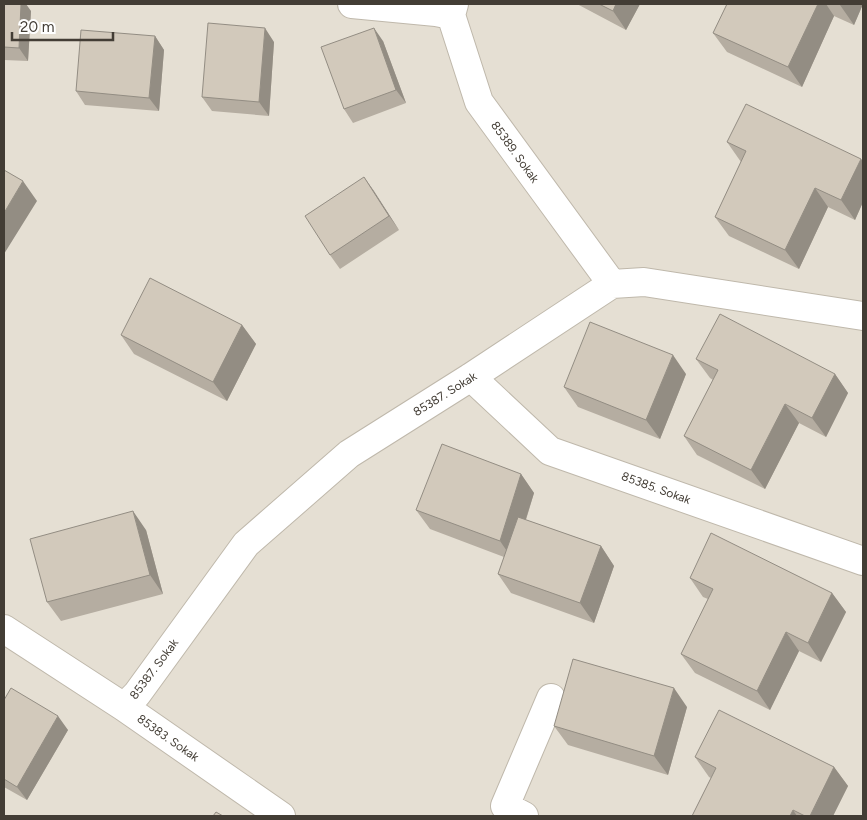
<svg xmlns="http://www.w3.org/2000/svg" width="867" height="820" font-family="Figtree,sans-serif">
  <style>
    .residential { fill: #e5dfd3 }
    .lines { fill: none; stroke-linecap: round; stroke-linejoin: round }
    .street-casing { stroke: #bfb8ab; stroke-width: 30 }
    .street { stroke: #fff; stroke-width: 28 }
    .wall { fill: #b5ada1 }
    .shaded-wall { fill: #938d83 }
    .building { fill: #d2c9bb; stroke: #938d83 }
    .labels { text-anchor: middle; stroke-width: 5; stroke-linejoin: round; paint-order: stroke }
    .street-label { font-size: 12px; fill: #433d35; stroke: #fff }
  </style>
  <rect width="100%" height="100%" fill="#f1ede4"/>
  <!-- residential -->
  <path class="residential" d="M4,4H863V816H4Z"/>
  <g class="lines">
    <!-- street casing -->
    <g class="street-casing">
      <path id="street" d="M352,4L436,12L451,15
        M454,4L451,15L479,102L612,284
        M471,377L550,451L863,561
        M4,629L124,707L281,816
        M124,707L137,694L246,544L349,454L471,377L612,284L644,282L863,316
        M524,816L505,806L551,698"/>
    </g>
    <!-- street -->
    <use href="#street" class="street"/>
  </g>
  <!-- wall -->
  <path class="wall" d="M4,4L31,11L28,61L4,60Z
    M577,4H640L626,30Z
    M727,4H863L854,25L834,16L802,87L727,52L713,33Z
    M155,36L164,50L159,111L85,105L76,91Z
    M383,41L406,103L353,123L344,109Z
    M274,42L269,116L212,111L202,97Z
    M727,142L861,159L863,162V202L855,220L828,207L799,269L729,236L715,217L741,162Z
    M364,177L399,230L340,269L330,255Z
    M242,325L256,344L227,401L134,354L121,335Z
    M696,359L835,374L848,393L826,437L799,423L765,489L697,455L684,436L713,380L710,378Z
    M686,374L660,439L578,407L564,387Z
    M521,474L534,493L526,520L601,546L614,566L594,623L511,593L498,574L504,557L430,529L416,510Z
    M146,530L163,594L61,621L47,602Z
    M690,578L832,593L846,612L821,662L799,651L770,710L695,673L681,654L708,599L703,597Z
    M4,700L68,730L27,800L4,787Z
    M687,707L668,775L568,745L554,726Z
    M695,757L834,767L848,786L833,816H692L711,778L709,777Z"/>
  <!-- shaded-wall -->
  <path class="shaded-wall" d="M21,4H26L31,11L28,61L19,48Z
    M616,4H640L626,30L613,11Z
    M818,4H826L834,16L802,87L788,67Z
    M841,4H863L854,25L840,5Z
    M265,28L274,42L269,116L259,102Z
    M374,28L383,41L406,103L396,90Z
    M155,36L164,50L159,111L149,98Z
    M861,159L863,162V202L855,220L841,200Z
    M364,177L374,191L399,230L389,216Z
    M23,181L37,201L4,254V213Z
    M815,188L828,207L799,269L785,250Z
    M242,325L256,344L227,401L213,382Z
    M673,355L686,374L660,439L646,420Z
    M835,374L848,393L826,437L812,418Z
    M785,404L799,423L765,489L751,470Z
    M521,474L534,493L513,560L500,541Z
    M133,511L146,530L163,594L150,575Z
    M601,546L614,566L594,623L580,603Z
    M832,593L846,612L821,662L808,643Z
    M786,632L799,651L770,710L757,691Z
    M674,688L687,707L668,775L654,756Z
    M58,716L68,730L27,800L17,787Z
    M834,767L848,786L833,816H810Z
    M793,810L797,816H790Z"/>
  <!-- building -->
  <path class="building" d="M4,4H21L19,48L4,47Z
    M599,4H616L613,11Z
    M727,4H818L788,67L713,33Z
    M208,23L265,28L259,102L202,97Z
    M374,28L396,90L344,109L321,47Z
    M81,30L155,36L149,98L76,91Z
    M746,104L861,159L841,200L815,188L785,250L715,217L746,151L727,142Z
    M4,170L23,181L4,213Z
    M364,177L389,216L330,255L305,216Z
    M150,278L242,325L213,382L121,335Z
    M720,314L835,374L812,418L785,404L751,470L684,436L718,370L696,359Z
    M590,322L673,355L646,420L564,387Z
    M442,444L521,474L500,541L416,510Z
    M133,511L150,575L47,602L30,539Z
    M518,517L601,546L580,603L498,574Z
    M711,533L832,593L808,643L786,632L757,691L681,654L713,589L690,578Z
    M573,659L674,688L654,756L554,726Z
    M11,688L58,716L17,787L4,779V700Z
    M719,710L834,767L810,816H805L793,810L790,816H692L716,768L695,757Z
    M216,812L223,816H213Z"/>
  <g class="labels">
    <!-- street labels -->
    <g class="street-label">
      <text transform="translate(515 152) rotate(54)" y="4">85389. Sokak</text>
      <text transform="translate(445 394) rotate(-32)" y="4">85387. Sokak</text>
      <text transform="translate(656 488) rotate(20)" y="4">85385. Sokak</text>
      <text transform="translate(154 669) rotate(-53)" y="4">85387. Sokak</text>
      <text transform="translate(168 738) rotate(35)" y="4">85383. Sokak</text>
    </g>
  </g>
  <!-- border -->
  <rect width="867" height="820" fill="none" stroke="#433d35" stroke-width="10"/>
  <!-- scale -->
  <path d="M12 32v8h101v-8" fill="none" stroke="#433d35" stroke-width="2.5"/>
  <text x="20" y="32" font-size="15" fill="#433d35" stroke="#ffffff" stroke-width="4" paint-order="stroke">20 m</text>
</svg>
